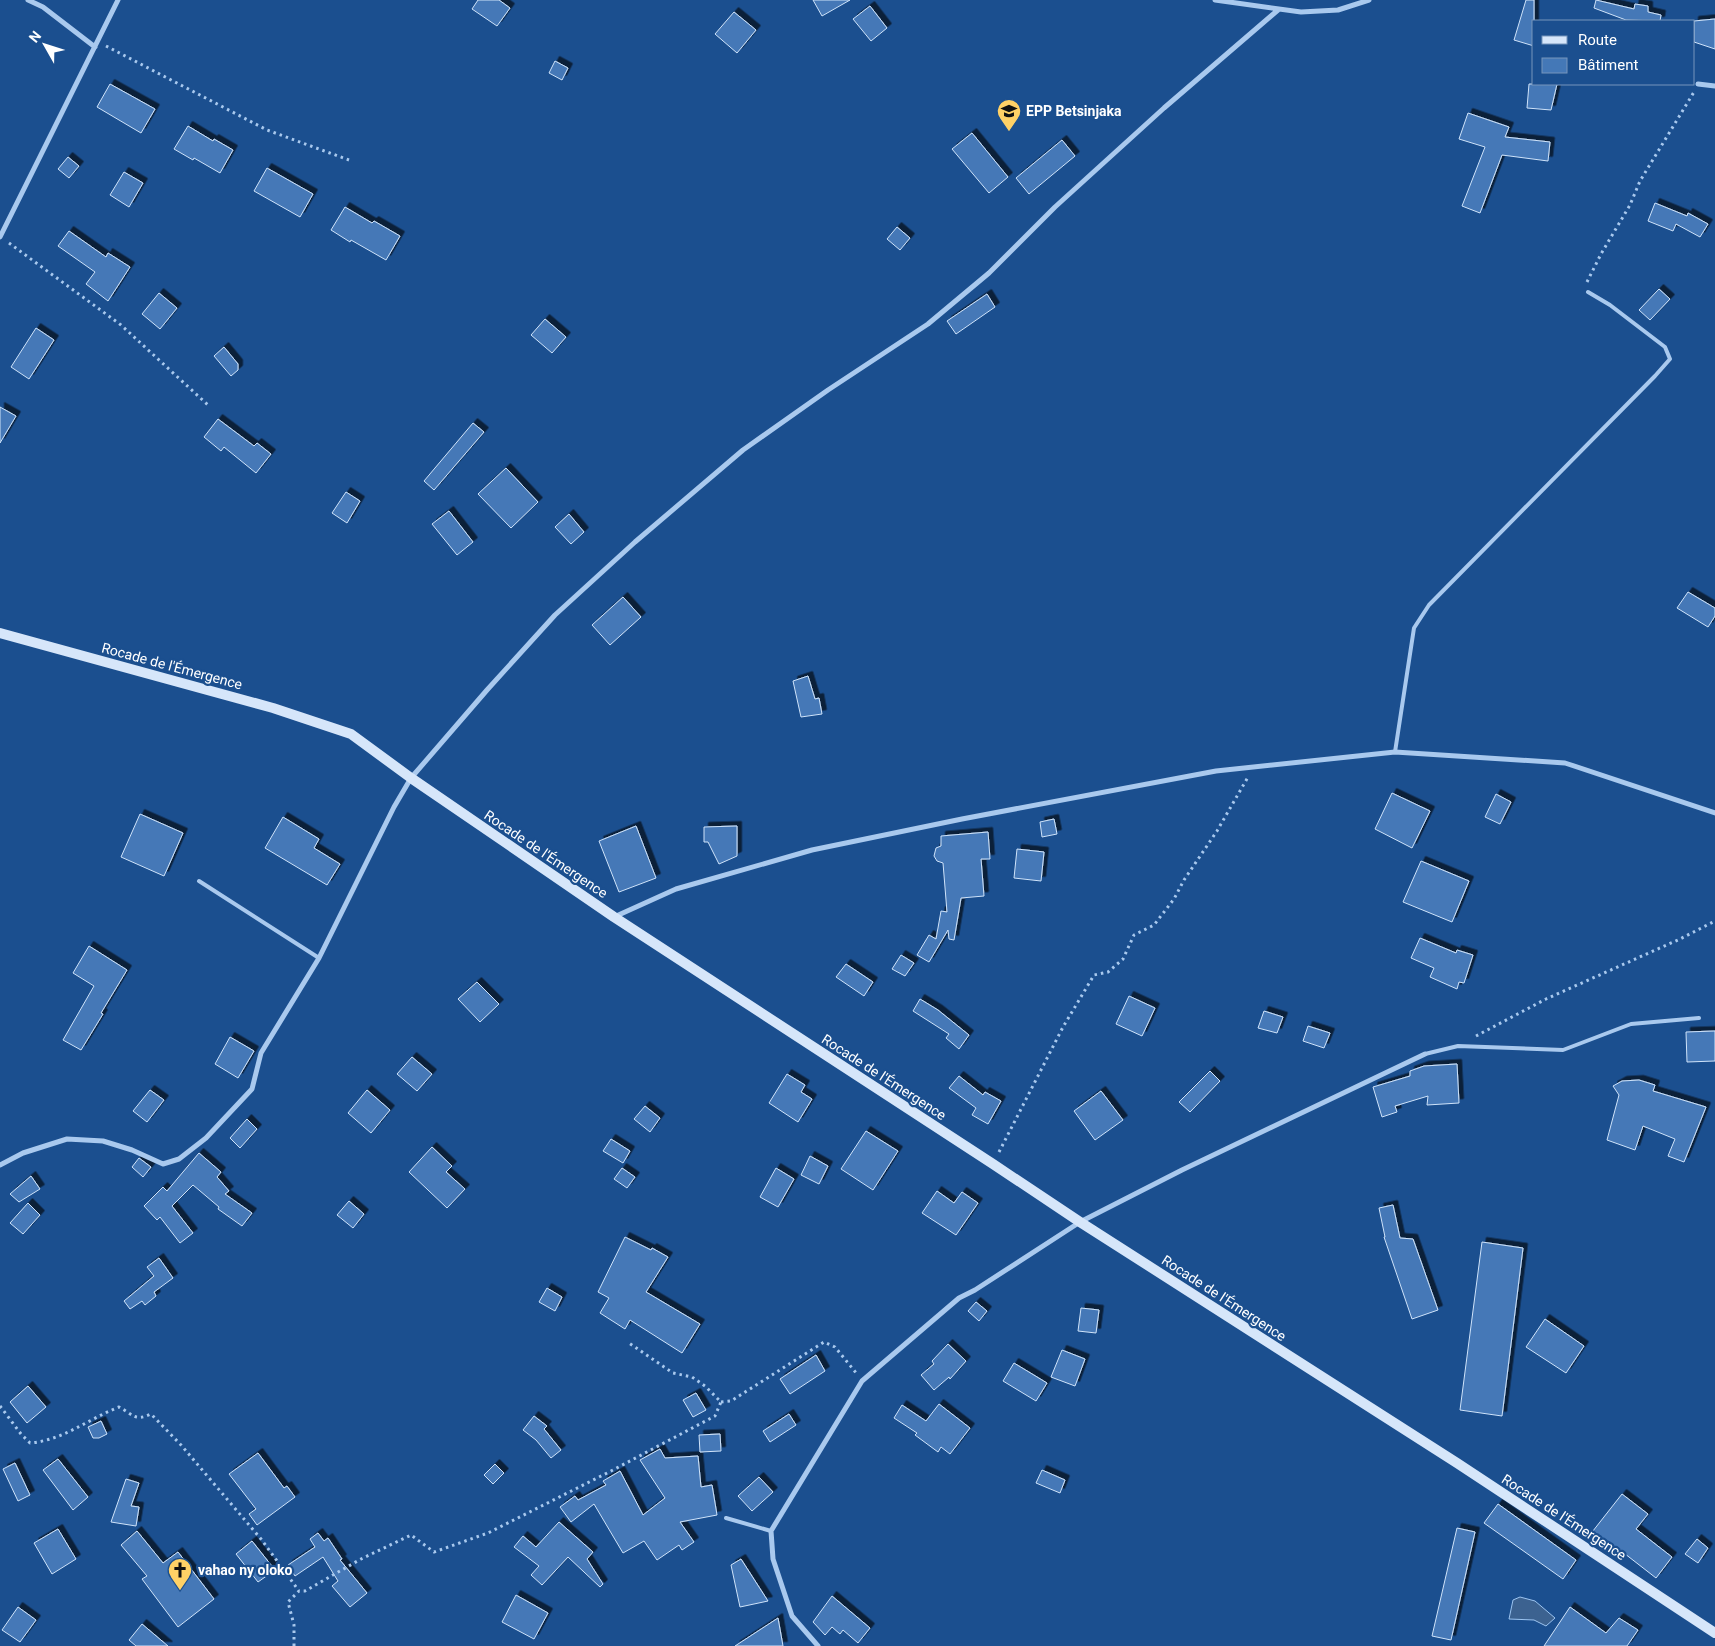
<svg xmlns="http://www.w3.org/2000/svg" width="1715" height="1646" font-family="Roboto,sans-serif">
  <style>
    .water { fill: #3c6290; stroke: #9cc4f0 }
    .building { fill: #4478b7; stroke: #cfe3fa; filter: url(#shadow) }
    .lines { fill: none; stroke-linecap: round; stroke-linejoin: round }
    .path { stroke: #a9c9ee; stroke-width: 3; stroke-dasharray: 2.5 4; stroke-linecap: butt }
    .lane { stroke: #a9c9ee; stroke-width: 4 }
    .street { stroke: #a9c9ee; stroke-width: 5 }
    .secondary { stroke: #d6e6fa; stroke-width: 10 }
    .labels { text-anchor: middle; stroke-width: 4.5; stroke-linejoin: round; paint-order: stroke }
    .poi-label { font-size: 14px; font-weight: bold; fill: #fff; stroke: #1b4f8f; text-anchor: start }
    .street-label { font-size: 14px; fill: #fff; stroke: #1b4f8f }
  </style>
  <defs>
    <filter id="shadow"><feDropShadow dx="4.5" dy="-4.5" stdDeviation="0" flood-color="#0009"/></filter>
  </defs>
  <rect width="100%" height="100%" fill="#1b4f8f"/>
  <!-- water -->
  <path class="water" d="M1520,1597L1535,1601L1555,1618L1546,1626L1534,1620L1509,1619L1513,1600Z"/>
  <!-- building -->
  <path class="building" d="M478,0H499L510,8L497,26L472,9Z
    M813,0H850L822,16Z
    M1526,0H1534V46L1514,40Z
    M1596,0L1634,9L1635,4L1648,6V12L1661,15L1660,21L1626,20L1594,8Z
    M870,6L887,28L871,41L853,19Z
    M734,12L756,30L737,53L715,34Z
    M1715,19V49L1694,42V21Z
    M555,61L568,68L562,80L549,73Z
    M110,84L155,109L141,133L97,107Z
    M1529,84H1557L1551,110L1527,108Z
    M1468,113L1509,127L1505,137L1550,142L1548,161L1502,155L1480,213L1462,206L1485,147L1459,139Z
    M188,126L213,141L214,139L233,150L220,173L194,158L193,160L174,149Z
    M972,133L1008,177L989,193L952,149Z
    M1062,140L1075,156L1029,194L1016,178Z
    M68,157L79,166L69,178L58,169Z
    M267,168L313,194L300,217L254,191Z
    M124,172L143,183L129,207L110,195Z
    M1655,203L1687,216L1688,213L1708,224L1700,237L1676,224L1673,231L1648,221Z
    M345,207L372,223L374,221L400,236L386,260L351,240L350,242L331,230Z
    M897,227L910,238L900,250L887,239Z
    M69,231L106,257L108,253L130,267L108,301L86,284L95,272L58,246Z
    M1659,289L1670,299L1650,320L1639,310Z
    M159,293L177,308L160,329L142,314Z
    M987,294L995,307L956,334L947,321Z
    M545,319L566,337L552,353L531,335Z
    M36,328L54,340L29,379L11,367Z
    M224,347L238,364V370L231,376L214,356Z
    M0,407L16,416L0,443Z
    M218,419L254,446L257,443L271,454L256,473L224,447L221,451L204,437Z
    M473,423L484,432L434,490L424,481Z
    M506,468L538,502L511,528L478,494Z
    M346,492L360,501L347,523L332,513Z
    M449,511L473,542L457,555L432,524Z
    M569,514L584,532L571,544L555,527Z
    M1688,592L1715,608V616L1708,627L1677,608Z
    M623,597L641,617L610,645L592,625Z
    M808,676L815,699L819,698L822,714L801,717L793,681Z
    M1392,793L1430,811L1412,848L1375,829Z
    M1496,794L1511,802L1500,824L1485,817Z
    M140,814L183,833L164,876L121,857Z
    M283,817L319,839L314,848L340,864L327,885L265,848Z
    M1054,819L1057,834L1042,837L1040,822Z
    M636,826L656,878L619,892L599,841Z
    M737,826V856L719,864L708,842H704V827Z
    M988,832L990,859H981L984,896L961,898L954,940L949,939L948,930L929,962L917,955L929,935L936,939L941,911L947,912L943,863L937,861L934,856L936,848L941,846V836Z
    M1017,849L1044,852L1041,881L1014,878Z
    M1421,861L1469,881L1452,922L1403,902Z
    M1420,938L1456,953L1457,950L1473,955L1464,983L1459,982L1457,989L1430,977L1434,968L1411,958Z
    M89,946L127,970L101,1013L103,1014L81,1050L63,1040L94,986L73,973Z
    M901,955L914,963L905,976L892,969Z
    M846,964L873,982L864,996L836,977Z
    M477,982L499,1004L480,1022L458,999Z
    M1129,996L1155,1008L1142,1036L1116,1024Z
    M920,999L938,1010L969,1035L959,1049L946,1038L949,1034L913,1011Z
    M1264,1011L1283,1017L1277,1033L1258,1028Z
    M1308,1026L1330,1033L1324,1048L1303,1041Z
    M1715,1031V1061L1687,1062L1686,1032Z
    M230,1037L254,1051L238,1078L215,1064Z
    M412,1057L432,1074L417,1091L397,1074Z
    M1457,1064L1459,1103L1427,1105L1428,1096L1395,1106L1397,1112L1382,1117L1373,1087L1410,1076V1071L1424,1066Z
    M1210,1071L1220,1081L1190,1112L1179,1102Z
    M787,1074L805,1085L801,1092L812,1099L798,1122L769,1103Z
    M959,1076L983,1095L985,1092L1001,1101L988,1124L972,1115L976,1108L949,1088Z
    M1639,1080L1655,1085L1653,1091L1706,1107L1684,1162L1668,1156L1675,1139L1643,1126L1635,1150L1607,1140L1619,1095L1613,1086L1622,1081Z
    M150,1090L164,1100L147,1122L133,1111Z
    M367,1090L390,1110L371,1133L348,1113Z
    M1101,1091L1123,1120L1095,1140L1074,1111Z
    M645,1106L660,1118L650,1132L634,1119Z
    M247,1119L257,1129L240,1148L230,1138Z
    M866,1131L898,1151L873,1190L841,1169Z
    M611,1139L630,1151L623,1163L603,1151Z
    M432,1147L452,1166L446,1172L465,1189L447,1208L409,1172Z
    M199,1153L221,1172L217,1177L229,1191L225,1194L252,1213L242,1226L218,1209L219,1207L193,1185L172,1206L193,1233L180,1243L160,1217L157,1220L144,1206L163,1187L167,1191Z
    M810,1156L828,1166L819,1184L801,1175Z
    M139,1158L151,1167L143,1177L132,1167Z
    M622,1168L635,1177L627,1188L614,1179Z
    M776,1168L794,1179L778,1207L760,1197Z
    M31,1176L40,1189L19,1202L10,1194Z
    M937,1191L954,1203L962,1192L978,1203L956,1235L922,1213Z
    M349,1201L364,1214L353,1228L337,1215Z
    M28,1203L40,1215L23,1234L10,1223Z
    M1393,1205L1400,1238L1413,1239L1438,1310L1412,1319L1384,1237H1385L1379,1208Z
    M625,1237L651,1250L652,1248L668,1257L646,1292L700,1324L682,1353L630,1320L625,1329L600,1313L609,1298L598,1292Z
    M1482,1242L1523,1248L1502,1416L1460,1410Z
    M159,1258L173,1278L154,1292L156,1296L145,1305L142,1301L130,1309L124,1301L154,1276L147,1267Z
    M547,1288L562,1297L555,1311L539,1302Z
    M976,1302L987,1311L979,1321L968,1311Z
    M1081,1308L1099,1310L1096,1333L1078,1331Z
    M1545,1319L1584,1346L1566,1373L1526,1347Z
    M948,1344L966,1361L950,1379L949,1377L934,1390L921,1375L934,1364L932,1361Z
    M1062,1350L1085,1359L1075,1386L1051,1377Z
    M816,1355L825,1371L790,1394L780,1379Z
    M1014,1363L1047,1383L1036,1401L1003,1381Z
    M28,1386L46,1407L27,1423L10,1402Z
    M696,1393L706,1410L693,1417L683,1400Z
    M939,1404L970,1428L950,1454L941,1447L938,1452L915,1435L917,1433L894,1418L902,1405L926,1421Z
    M789,1414L796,1425L770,1442L763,1431Z
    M534,1416L547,1426L544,1429L561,1450L551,1458L536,1440L523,1430Z
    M101,1421L107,1434L99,1438H93L88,1427Z
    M720,1434L721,1451L700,1452L699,1435Z
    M660,1449L665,1458L698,1456L701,1487L712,1485L717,1515L680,1522L694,1542L682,1550L679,1545L657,1560L644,1541L623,1553L594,1504L571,1522L560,1507L575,1496L578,1500L606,1485L603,1481L620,1471L643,1515L665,1498L640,1460Z
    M258,1453L284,1488L287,1486L295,1497L257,1525L249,1514L256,1509L229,1474Z
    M58,1459L88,1497L73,1510L43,1470Z
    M15,1463L30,1495L18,1501L3,1469Z
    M495,1464L504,1473L493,1484L484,1475Z
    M1042,1470L1065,1480L1060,1493L1036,1483Z
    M759,1477L773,1492L752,1511L738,1496Z
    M126,1479L139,1483L131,1506L139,1507L136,1526L111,1522Z
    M1622,1494L1648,1514L1636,1529L1672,1557L1656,1578L1620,1550L1615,1556L1589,1536Z
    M1498,1504L1576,1560L1563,1579L1484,1523Z
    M559,1522L593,1552L587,1559L603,1584L600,1587L568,1557L542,1585L531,1575L539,1566L514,1547L523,1536L536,1547Z
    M1457,1528L1475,1532L1451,1640L1432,1636Z
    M58,1529L76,1559L52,1574L34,1543Z
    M137,1531L163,1563L178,1552L214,1599L178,1627L142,1579L147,1576L121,1545Z
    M318,1533L324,1541L328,1538L342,1559L340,1560L367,1593L350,1607L332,1586L338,1581L323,1557L295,1576L288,1565L315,1547L310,1539Z
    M1697,1539L1708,1548L1698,1563L1685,1554Z
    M252,1541L275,1570L258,1582L236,1554Z
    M741,1559L768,1601L740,1607L731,1565Z
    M516,1595L548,1613L534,1639L502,1622Z
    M832,1596L870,1628L858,1643L843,1630L840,1634L832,1627L825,1635L813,1622Z
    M18,1607L36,1620L20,1642L2,1630Z
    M1570,1607L1606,1633L1619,1618L1638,1630L1627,1646H1544Z
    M778,1618L783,1646H735Z
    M142,1624L168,1646H136L129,1640Z"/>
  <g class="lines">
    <!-- path -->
    <path class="path" d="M106,46L267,130L349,160
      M9,243L121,325L208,405
      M1587,282L1601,254L1630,205L1640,181L1694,92
      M1476,1036L1546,999L1680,939L1715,921
      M999,1152L1063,1027L1094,975L1108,972L1123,959L1134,935L1154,925L1174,899L1184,880L1217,831L1248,777
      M721,1402L731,1401L824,1342L835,1347L857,1374
      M0,1406L21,1434L30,1443C64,1440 88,1419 119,1407C133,1414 134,1422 151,1414L181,1445L261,1539L299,1591
      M294,1646V1625L288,1602L299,1591H305L361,1559L411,1535L434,1552L488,1533L611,1471L715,1416L721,1402L705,1386L692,1377L673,1373L629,1343"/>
    <!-- lane -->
    <path class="lane" d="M1395,752L1414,628L1429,605L1655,376L1670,359L1665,347L1610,305L1588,292
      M199,881L319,958
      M1425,1054L1458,1046L1563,1050L1631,1024L1699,1018
      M726,1518L771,1531"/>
    <!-- street -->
    <path class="street" d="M28,0L43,7L95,47
      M1215,0L1301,12L1338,10L1369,0
      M1698,84L1715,86
      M0,237L118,0
      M614,917L676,889L812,850L962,819L1216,771L1395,752L1565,763L1715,813
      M0,1165L23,1153L67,1139L103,1141L132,1150L163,1164L179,1159L206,1138L252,1089L261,1053L319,958L394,807L411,778L487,690L555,615L635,542L743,450L828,390L928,324L989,273L1055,207L1164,108L1278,10
      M818,1646L792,1616L773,1559L771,1531L862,1381L959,1298L975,1290L1080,1222L1182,1170L1425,1054"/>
    <!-- secondary -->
    <path class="secondary" d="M0,633L273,708L351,734L411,778L614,917L993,1164L1080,1222L1457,1463L1715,1633"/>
  </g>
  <!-- icons -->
  <defs>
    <g id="school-pin" transform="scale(1.25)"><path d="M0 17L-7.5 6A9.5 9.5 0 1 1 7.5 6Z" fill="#ffd166" stroke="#1b4f8f"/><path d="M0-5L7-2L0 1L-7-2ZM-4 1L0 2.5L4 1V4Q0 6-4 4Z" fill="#111"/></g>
    <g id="church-pin" transform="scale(1.25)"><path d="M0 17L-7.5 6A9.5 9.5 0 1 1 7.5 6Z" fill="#ffd166" stroke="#1b4f8f"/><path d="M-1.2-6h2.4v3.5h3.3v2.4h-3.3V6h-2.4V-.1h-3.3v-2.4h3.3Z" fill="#111"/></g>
  </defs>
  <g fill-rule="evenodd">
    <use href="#school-pin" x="1009" y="111"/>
    <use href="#church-pin" x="180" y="1570"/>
  </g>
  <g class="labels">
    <!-- poi labels -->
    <g class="poi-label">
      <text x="1026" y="116">EPP Betsinjaka</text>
      <text x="198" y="1575">vahao ny oloko</text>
    </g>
    <!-- street labels -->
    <g class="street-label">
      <text transform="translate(172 666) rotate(15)" y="5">Rocade de l'Émergence</text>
      <text transform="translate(546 854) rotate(34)" y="5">Rocade de l'Émergence</text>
      <text transform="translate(884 1077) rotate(33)" y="5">Rocade de l'Émergence</text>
      <text transform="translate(1224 1298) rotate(33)" y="5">Rocade de l'Émergence</text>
      <text transform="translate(1564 1517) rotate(33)" y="5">Rocade de l'Émergence</text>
    </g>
  </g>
  <!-- legend -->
  <rect x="1532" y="20" width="162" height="65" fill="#1b4f8f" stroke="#7695bc"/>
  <rect x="1542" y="36" width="25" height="8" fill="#d6e6fa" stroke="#7695bc"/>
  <text x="1578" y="45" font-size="15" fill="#ffffff">Route</text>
  <rect x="1542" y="58" width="25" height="15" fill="#4478b7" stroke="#7695bc"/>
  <text x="1578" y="70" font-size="15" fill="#ffffff">Bâtiment</text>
  <!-- north arrow -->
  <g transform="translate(45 45) rotate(309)" stroke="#1b4f8f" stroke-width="4" paint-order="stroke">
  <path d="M0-4L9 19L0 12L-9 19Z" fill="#ffffff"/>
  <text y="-8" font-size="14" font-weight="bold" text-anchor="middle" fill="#ffffff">N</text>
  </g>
</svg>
